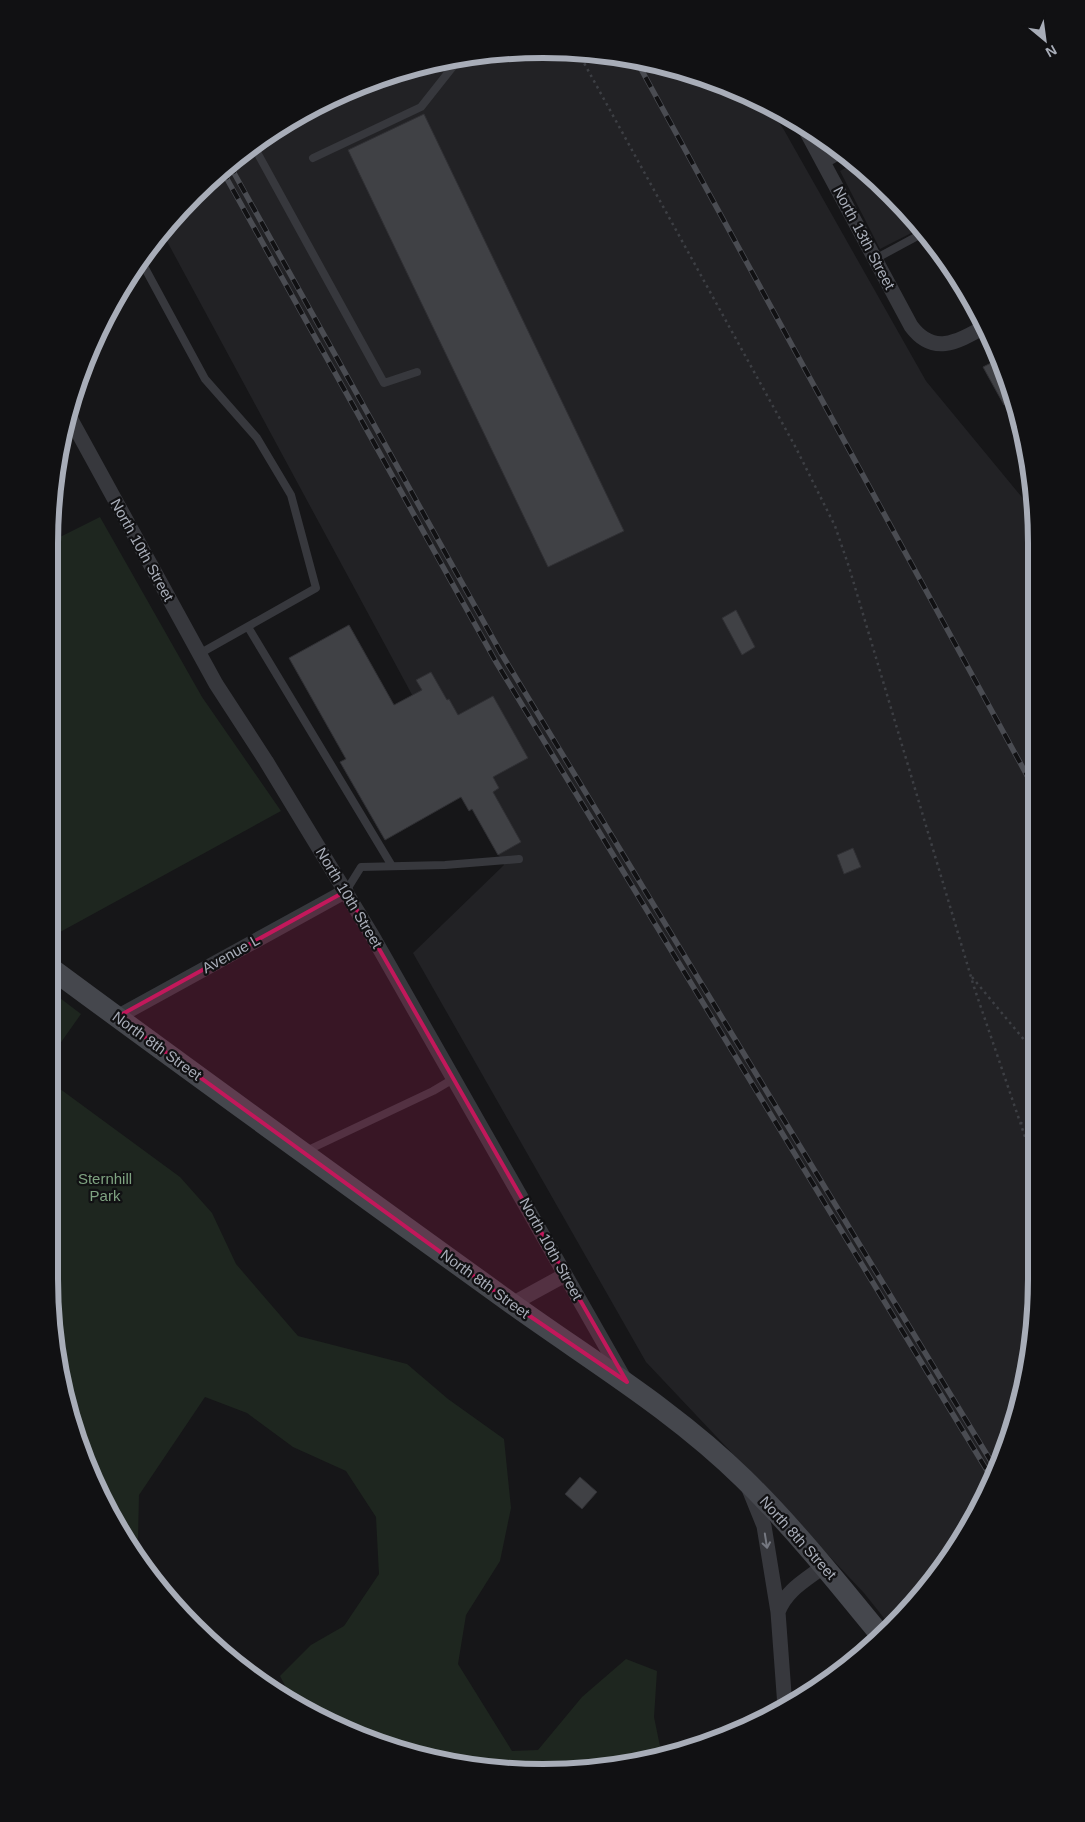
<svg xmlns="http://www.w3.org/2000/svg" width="1085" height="1822" font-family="Helvetica,sans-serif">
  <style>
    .built { fill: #222225 }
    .green { fill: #1e261f }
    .building { fill: #404145; stroke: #303034 }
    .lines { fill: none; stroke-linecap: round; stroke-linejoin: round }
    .path { stroke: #3d3f44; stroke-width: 2.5; stroke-dasharray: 2.5 4; stroke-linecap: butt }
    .lane { stroke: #37383d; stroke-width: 8 }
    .street { stroke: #37383d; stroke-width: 15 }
    .secondary { stroke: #45474d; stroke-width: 21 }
    .rail-casing { stroke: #4a4c52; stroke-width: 5.5 }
    .rail { stroke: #111113; stroke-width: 4; stroke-dasharray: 11; stroke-linecap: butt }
    .oneway { stroke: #757881 }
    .marked { fill: #c2185b; fill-opacity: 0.2; stroke: #c2185b; stroke-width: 4; stroke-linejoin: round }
    .labels { text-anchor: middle; stroke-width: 4.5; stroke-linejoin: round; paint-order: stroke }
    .street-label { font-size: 15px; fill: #a8adb8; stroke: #111113 }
    .park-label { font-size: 15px; fill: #7fa381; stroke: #111113 }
    .rim { fill: none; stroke: #a8adb8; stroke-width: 6 }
  </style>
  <rect width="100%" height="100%" fill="#161618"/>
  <!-- built -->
  <path class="built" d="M543,49L639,58L732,86L768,106L784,130L926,381L1035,513V1312L1010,1438L953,1554L892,1628L864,1593L646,1362L413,953L504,865L162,232L194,193L268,132L354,86L446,58Z
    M853,164L914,217L921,228L880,249L840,171Z"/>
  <!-- green -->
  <path class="green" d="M100,517L202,697L281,811L51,937L50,542Z
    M52,992L81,1014L52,1055Z
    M52,1083L180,1177L212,1213L236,1264L298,1336L407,1364L448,1399L504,1439L511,1508L500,1561L466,1615L458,1664L512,1751L538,1750L582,1697L626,1659L657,1671L654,1717L662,1756L607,1769L542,1773L478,1769L384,1747L324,1722L294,1703L280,1676L311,1645L344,1626L379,1574L376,1517L346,1471L293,1447L247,1413L205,1397L139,1495L138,1538L133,1552L100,1498L75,1438L53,1344Z"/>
  <!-- building -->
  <path class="building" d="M424,114L624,531L548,567L348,150Z
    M999,359L1010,384L1013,400L1004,405L983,367Z
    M736,610L755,647L742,655L722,618Z
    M349,625L394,705L422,690L416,680L431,672L447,700L449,699L458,715L493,696L528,758L493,777L499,788L493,792L521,842L498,855L472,809L469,811L461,797L385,840L340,762L346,759L289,658Z
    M853,848L861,867L844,874L837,855Z
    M580,1477L597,1492L582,1509L565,1494Z"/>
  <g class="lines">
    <!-- path -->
    <path class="path" d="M578,52L796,448L835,526L849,567L974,987L1035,1166
      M972,977L1035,1053
      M1020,1123L1035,1125"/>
    <!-- lane -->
    <path class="lane" d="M253,145L384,383L417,372
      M313,158L421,107L455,64L457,57
      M140,259L205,379L257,438L291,495L316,588L199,654
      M875,259L925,232
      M64,437L77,430
      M248,627L392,866
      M346,891L361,867L445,865L519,859
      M306,1151L433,1091L455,1078
      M825,1683L826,1680"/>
    <!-- street -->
    <path class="street" d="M803,125L911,326C933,356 957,342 984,327
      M823,161L839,152
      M69,416L216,684L266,761L373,937L625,1380
      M117,1017L346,891
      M512,1304L565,1275
      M749,1489L764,1526L778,1612
      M785,1707L778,1612C786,1590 806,1580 824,1566"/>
    <!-- secondary -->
    <path class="secondary" d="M52,969C202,1080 353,1189 504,1298C585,1357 672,1408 744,1479C794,1528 838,1583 882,1637"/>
    <!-- rail casing -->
    <g class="rail-casing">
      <path id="rail" d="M635,58L1035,790
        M229,164L501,653L995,1468
        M222,170L496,662L991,1477"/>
    </g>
    <!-- rail -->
    <use href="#rail" class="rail"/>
  </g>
  <!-- one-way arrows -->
  <defs><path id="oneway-shaft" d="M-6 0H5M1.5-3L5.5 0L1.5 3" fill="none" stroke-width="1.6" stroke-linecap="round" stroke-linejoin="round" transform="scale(1.25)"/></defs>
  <use class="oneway" href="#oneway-shaft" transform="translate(766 1541) rotate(81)"/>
  <!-- marked area -->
  <path class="marked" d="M346,891L627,1382L512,1304L117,1017Z"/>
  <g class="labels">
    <!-- street labels -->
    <g class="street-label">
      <text transform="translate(864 238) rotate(62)" y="5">North 13th Street</text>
      <text transform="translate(142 550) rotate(61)" y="5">North 10th Street</text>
      <text transform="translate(349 898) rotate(59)" y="5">North 10th Street</text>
      <text transform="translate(231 954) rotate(-29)" y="5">Avenue L</text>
      <text transform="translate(157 1046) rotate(36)" y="5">North 8th Street</text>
      <text transform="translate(551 1249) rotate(61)" y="5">North 10th Street</text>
      <text transform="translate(485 1284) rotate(36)" y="5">North 8th Street</text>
      <text transform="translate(798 1538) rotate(48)" y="5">North 8th Street</text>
    </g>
    <!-- park labels -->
    <g class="park-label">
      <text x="105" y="1184">Sternhill<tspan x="105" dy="17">Park</tspan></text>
    </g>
  </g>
  <!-- crop -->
  <path d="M0 0H1085V1822H0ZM543 58H543A485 485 0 0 1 1028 543V1279A485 485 0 0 1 543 1764H543A485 485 0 0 1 58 1279V543A485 485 0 0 1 543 58Z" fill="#111113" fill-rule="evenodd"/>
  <path class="rim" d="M543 58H543A485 485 0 0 1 1028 543V1279A485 485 0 0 1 543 1764H543A485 485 0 0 1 58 1279V543A485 485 0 0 1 543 58Z"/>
  <!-- north arrow -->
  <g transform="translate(1045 40) rotate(151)" stroke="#111113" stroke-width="4" paint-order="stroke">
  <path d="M0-4L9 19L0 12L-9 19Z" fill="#a8adb8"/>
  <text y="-8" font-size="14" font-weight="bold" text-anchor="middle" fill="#a8adb8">N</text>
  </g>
</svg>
